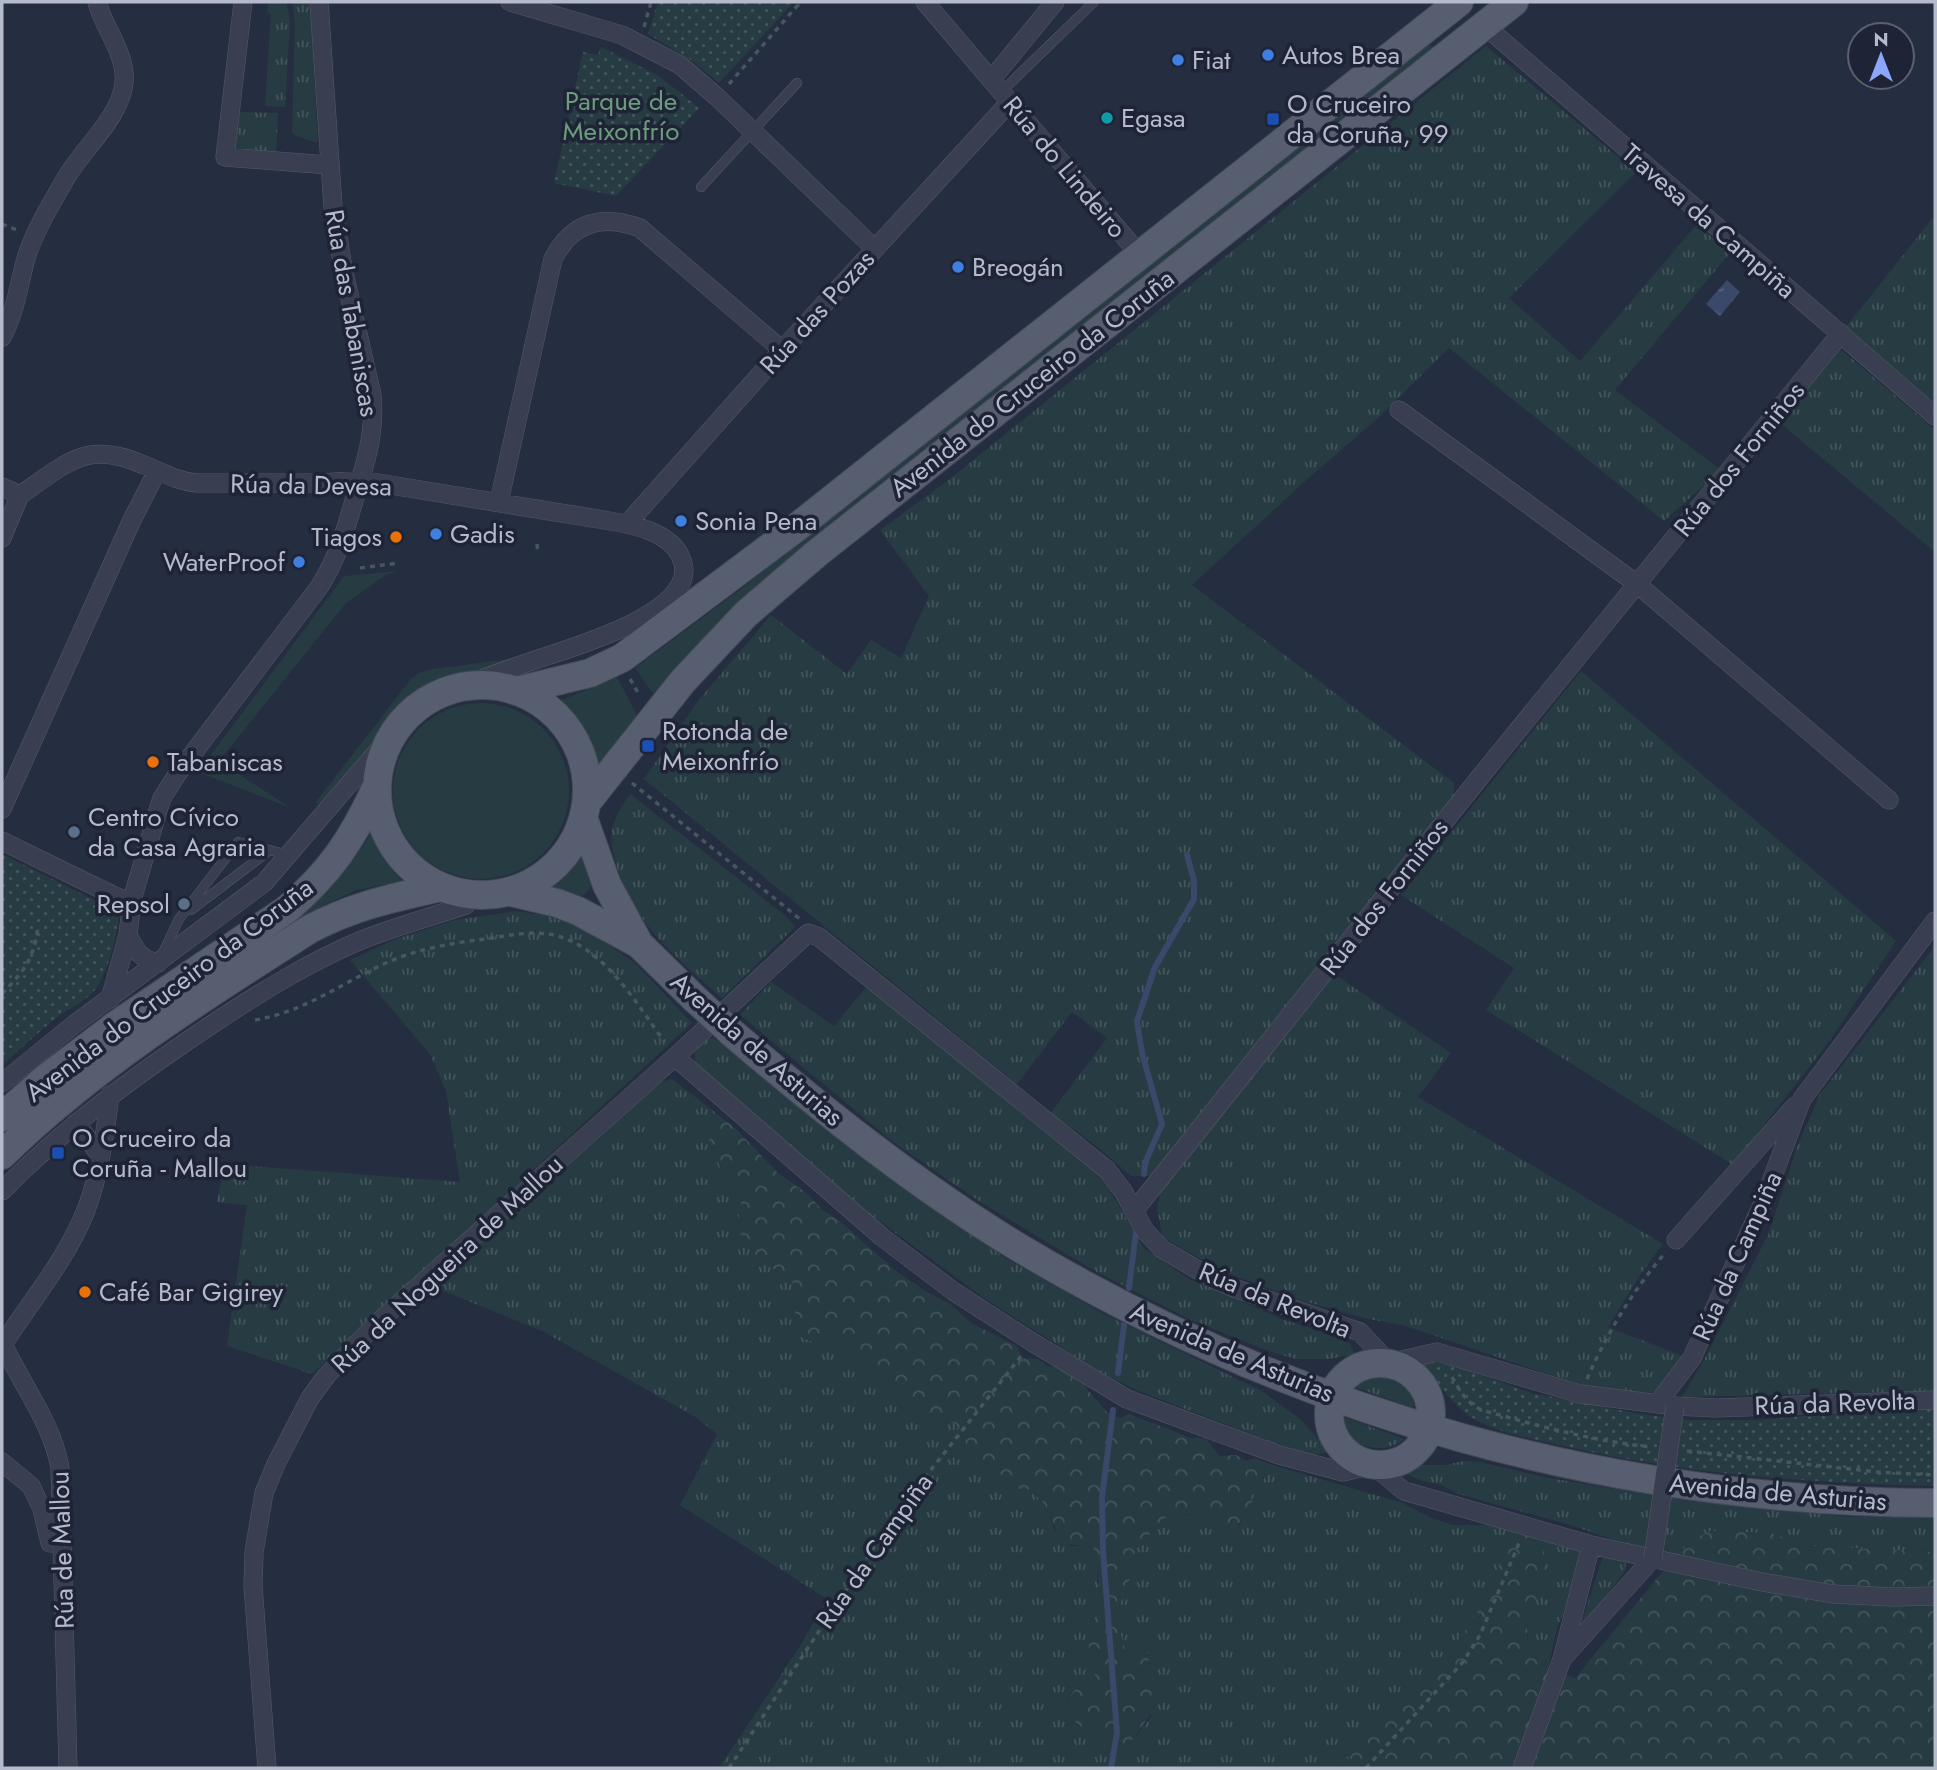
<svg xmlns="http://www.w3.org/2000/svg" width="1937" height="1770" font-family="Jost,sans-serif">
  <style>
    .grass { fill: url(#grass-tufts) }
    .forest { fill: url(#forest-crowns) }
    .park { fill: url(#park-dots) }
    .garden { fill: #273b42 }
    .water { fill: url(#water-ripples) }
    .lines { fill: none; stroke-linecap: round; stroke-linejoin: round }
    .stream { stroke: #3a486a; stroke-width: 6 }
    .service-casing { stroke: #545a6b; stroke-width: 10 }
    .minor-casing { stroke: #545a6b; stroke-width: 19 }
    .primary-casing { stroke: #424859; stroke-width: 30 }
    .path { stroke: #45585e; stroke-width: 3.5; stroke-dasharray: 5 5; stroke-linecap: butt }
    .service { stroke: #393f50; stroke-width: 9 }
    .minor { stroke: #393f50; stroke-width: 18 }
    .primary { stroke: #575e70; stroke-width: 28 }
    .minor-bridge-casing { stroke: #545a6b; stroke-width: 19; stroke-linecap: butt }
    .primary-bridge-casing { stroke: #424859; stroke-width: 30; stroke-linecap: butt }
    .minor-bridge { stroke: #393f50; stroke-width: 18 }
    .primary-bridge { stroke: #575e70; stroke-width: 28 }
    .shop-dot { fill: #3f7fe0; stroke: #1e2436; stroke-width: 2.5 }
    .culture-dot { fill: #0f9aa8; stroke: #1e2436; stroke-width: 2.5 }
    .transit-dot { fill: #1a4fb4; stroke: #1e2436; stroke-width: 2.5 }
    .food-dot { fill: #e8710a; stroke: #1e2436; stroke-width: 2.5 }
    .service-dot { fill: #5c6f8a; stroke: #1e2436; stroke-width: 2.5 }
    .labels { text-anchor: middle; stroke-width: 7; stroke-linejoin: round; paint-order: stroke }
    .poi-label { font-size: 26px; fill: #b5bbcb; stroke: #1e2436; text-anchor: start }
    .park-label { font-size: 26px; fill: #6c9c7d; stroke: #1e2436 }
    .street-label { font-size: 26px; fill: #b5bbcb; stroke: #1e2436 }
  </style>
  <defs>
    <pattern id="grass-tufts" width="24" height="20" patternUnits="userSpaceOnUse" patternTransform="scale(1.75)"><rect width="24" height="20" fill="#273b42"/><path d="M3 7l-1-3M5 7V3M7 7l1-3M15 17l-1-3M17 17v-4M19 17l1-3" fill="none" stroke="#44555c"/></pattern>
    <pattern id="forest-crowns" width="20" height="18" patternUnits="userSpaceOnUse" patternTransform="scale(1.75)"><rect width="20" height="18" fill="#273b42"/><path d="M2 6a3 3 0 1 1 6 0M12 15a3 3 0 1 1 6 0" fill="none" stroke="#44555c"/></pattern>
    <pattern id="park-dots" width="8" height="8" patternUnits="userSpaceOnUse" patternTransform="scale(1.75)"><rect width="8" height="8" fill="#273b42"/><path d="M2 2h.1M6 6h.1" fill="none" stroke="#44555c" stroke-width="1.8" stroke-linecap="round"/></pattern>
    <pattern id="water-ripples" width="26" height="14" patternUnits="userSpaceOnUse" patternTransform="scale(1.75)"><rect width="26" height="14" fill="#3a486a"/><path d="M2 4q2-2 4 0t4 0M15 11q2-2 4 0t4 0" fill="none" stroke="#54607e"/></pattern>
  </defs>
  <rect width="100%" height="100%" fill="#252d41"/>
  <!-- grass -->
  <path class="grass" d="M268,2H286L290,21L285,107L265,106L271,14L267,12Z
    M293,2H310L318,143L296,136L292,132L295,26Z
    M1486,46L1636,172L1509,298L1580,361L1697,224L1730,253L1615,390L1721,470L1664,521L1449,348L1379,417L1302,484L1192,585L1454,783V796L1151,1176H1131L1100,1149L1051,1113L1107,1038L1072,1012L1017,1084L644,779L698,701L771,615L847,674L871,640L901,658L929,596L880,530L946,482Z
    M235,112L278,113L276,157L233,155Z
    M1935,215V403L1846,327Z
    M1838,347L1935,430V552L1779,422Z
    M1581,671L1896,941L1831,1039L1733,1165L1486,1010L1514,968L1401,895Z
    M630,794L787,917L795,927L722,998C677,958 629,921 615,859C612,847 609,834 614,822C617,812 625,802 630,794Z
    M516,911L549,916L586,930L635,963L692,1023L312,1374L227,1346L247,1205L217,1202L224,1164L460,1182L446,1091L430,1054L350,960L396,939L455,920Z
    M1935,946V1391L1682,1397L1704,1360L1768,1235L1797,1147L1820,1094Z
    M1334,974L1451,1053L1418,1097L1663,1244L1640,1275L1608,1327L1683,1356L1657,1392L1639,1394L1592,1389L1403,1325L1368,1319L1303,1301L1219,1270L1163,1237L1157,1209L1160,1192Z
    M771,982L834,1026L869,984L977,1077L1088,1166L1106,1184L1144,1248L1187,1278L1284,1320L1327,1333L1349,1343L1355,1354L1330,1359H1296L1271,1352L1191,1320L1093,1270L982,1203L897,1145L740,1015Z
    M706,1038H713L724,1044L846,1146L1004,1257L1102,1313L1262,1391L1300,1419L1327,1448L1325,1453L1311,1455L1280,1445L1136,1390L1100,1372L984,1298L855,1203L697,1065C690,1052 697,1047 706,1038Z
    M672,1079L712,1110L709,1142L722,1171L731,1175L742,1196L739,1217L741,1238L760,1261L781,1273L795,1285V1317L814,1342L826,1340L848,1351L875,1375L888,1377L901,1387L918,1408L956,1425L970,1451L1022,1491L1031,1489L1048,1509L1054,1529L1071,1546L1090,1545L1099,1557L1097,1581L1101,1593L1100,1626L1089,1642L1088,1664L1096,1677L1084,1683L1068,1701V1714L1078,1726L1091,1728L1130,1743L1151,1717L1148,1653L1139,1648L1132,1656L1125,1650L1117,1621L1120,1603L1128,1588L1135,1550L1168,1515L1185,1517L1210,1514L1220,1526L1240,1525L1243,1518L1250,1516V1490L1264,1479L1266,1463L1403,1503L1429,1517L1453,1525H1487L1510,1531L1499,1566L1477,1613L1450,1654L1389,1713L1340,1768H719L800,1646L827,1599L680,1505L717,1434L694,1416L542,1331L434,1287L545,1184L661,1082Z
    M1375,1377C1393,1379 1414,1387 1414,1408L1352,1386L1356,1383Z
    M1343,1417L1404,1439C1382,1457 1345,1447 1343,1417Z
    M1464,1461L1480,1462L1549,1478L1688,1501L1851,1517H1935V1552L1808,1546L1771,1533L1695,1539L1677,1554L1637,1548L1574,1526L1459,1494L1441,1485L1422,1481L1407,1474L1413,1465H1445Z
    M1540,1535L1575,1545L1582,1552L1571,1601L1558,1624L1548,1669L1528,1650L1527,1627L1534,1614L1537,1591L1544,1574Z
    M1603,1556L1626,1561L1625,1571L1584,1627L1581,1625Z"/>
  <!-- forest -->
  <path class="forest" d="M712,1110L735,1128L778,1173L809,1195L821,1209L841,1222L896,1271L927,1292L949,1303L971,1323L1017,1346L1023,1358L1038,1359L1048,1366L1063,1367L1081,1378L1087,1389L1107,1412L1120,1418L1129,1414L1191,1438H1205L1220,1456L1236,1455L1246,1461L1256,1458L1266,1463C1264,1476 1264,1486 1250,1490L1254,1511L1250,1516L1243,1518L1234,1531L1220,1526L1210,1514L1185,1517L1168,1515L1135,1550L1128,1588L1120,1603L1117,1621L1125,1650L1132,1655L1139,1648L1145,1646L1148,1653L1153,1711L1130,1743L1120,1749L1109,1748L1091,1728L1079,1726L1068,1714C1067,1692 1077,1686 1096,1677L1088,1664L1089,1642L1100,1626L1099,1610L1095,1605L1101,1593C1095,1573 1103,1563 1091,1545C1057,1547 1060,1539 1049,1512C1045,1503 1037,1496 1031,1489L1022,1491L970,1451L956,1425L918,1408L901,1387L888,1377L875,1375L848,1351L826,1340L814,1342L802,1338L795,1317V1285L781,1273L760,1261L741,1238L739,1217L742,1196L731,1175L722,1171L709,1142Z
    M1510,1531L1540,1535L1545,1557L1544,1574L1537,1591L1534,1614L1527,1627L1528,1650L1548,1669L1575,1678L1677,1554L1695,1539L1710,1531L1771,1533L1808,1546L1935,1552V1768H1340L1389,1713L1450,1654L1477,1613L1499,1566Z"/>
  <!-- park -->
  <path class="park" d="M658,2H794L719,83L691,60L648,34Z
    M601,47L659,76L699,108L616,196L554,183L583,52L598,55Z
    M2,854L100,903L120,905C118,930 111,962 99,984C90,1000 69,1008 56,1018C37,1033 20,1050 2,1065Z
    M1429,1360L1461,1368L1531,1393L1640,1414L1689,1420H1758L1886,1409H1935V1486C1807,1483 1680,1474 1555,1444C1525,1437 1491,1432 1465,1413C1451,1402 1435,1379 1423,1365Z"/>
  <!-- garden -->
  <path class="garden" d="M1429,42L1434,48L748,595L654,695L635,668L742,588Z
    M398,571L386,575L346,603L219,761L291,808L198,772L344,576Z
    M530,656L439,685L407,706L328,804L315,803L410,680L419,673L433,669Z
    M617,677L637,715L597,768L577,724L557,702Z
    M393 791a88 88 0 1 1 176 0a88 88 0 1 1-176 0Z
    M371,833C378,853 387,866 403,881L357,890L324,905L16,1121L77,1069L326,894L355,858Z
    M583,854L594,884L577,902L548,890Z"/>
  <!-- water -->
  <path class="water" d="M1727,280L1740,292L1720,316L1706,304Z"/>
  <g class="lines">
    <!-- stream -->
    <path class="stream" d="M1144,1174L1145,1163L1162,1124L1142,1053L1137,1021L1155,967L1194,899V881L1187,855
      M1129,1288L1136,1232
      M1118,1373L1124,1325
      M1111,1768L1117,1733L1103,1551L1102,1497L1113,1410"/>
    <!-- service casing -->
    <g class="service-casing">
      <path id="service" d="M1001,92L1094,2
        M701,187L797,83
        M191,910L270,850
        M162,955L179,919L238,842L289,855"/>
    </g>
    <!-- minor casing -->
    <g class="minor-casing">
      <path id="minor" d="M243,2L225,157L329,165
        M510,2L622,35L680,65L717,97L875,249
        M925,2L1139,254
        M1484,25L1935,416
        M991,80L1055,2
        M2,337C16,312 19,282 27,255C36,229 52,202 66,178C83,149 121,116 124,83C127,54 104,29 97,2
        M1399,410L1637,584L1889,800
        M2,487L20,495
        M20,495C67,464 85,439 144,465C162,472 176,481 196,483H323L360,480L604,520C630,524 672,531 682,560C701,612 570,648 535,660C508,669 482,679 455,689
        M499,502L553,259C572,222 602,214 640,228L782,350
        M627,524L782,350L1009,103
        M2,538L20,495
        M2,809L132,520L157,471
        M2,841L121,899L132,900
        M128,935C136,951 140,959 158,963
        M110,999L128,935L132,900L159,807L162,798L178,773L320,586C342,550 348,520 360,480C369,452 375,425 372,395L343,268L333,207L319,2
        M675,1057L882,1237L953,1291L1032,1342L1127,1399L1279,1455L1343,1472L1373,1465L1404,1491L1591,1545L1762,1582L1833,1594L1894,1597L1935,1596
        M2,1083L72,1026L264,883L394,732
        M76,1123L99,1154
        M2,1191C65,1127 136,1075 211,1025C258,994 307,963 359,941C394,927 431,917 466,905L475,895
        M1134,1211L1480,777L1841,333
        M1676,1240L1795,1106
        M2,1342C21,1384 52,1422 60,1468L68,1768
        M2,1346C30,1302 67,1259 86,1210C100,1174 105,1133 110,1095
        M1657,1404L1692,1358L1763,1203L1802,1099L1935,921
        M2,1462L31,1486L42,1509L50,1543
        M1564,1657L1653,1558
        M267,1768L253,1586L254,1552L264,1493L276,1464L310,1398L327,1375L376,1324L675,1057L808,933L819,937L1107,1170L1123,1191L1145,1231L1162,1249L1213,1279L1234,1288L1360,1332L1389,1363L1437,1352L1580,1394L1675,1406L1716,1408L1935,1400
        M1522,1768L1562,1659L1591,1545"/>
    </g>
    <!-- primary casing -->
    <g class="primary-casing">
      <path id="primary" d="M377 790a105 105 0 1 1 210 0a105 105 0 1 1-210 0Z
        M516,691L590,673L622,658L797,527L1459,2
        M587,802L683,681L746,614L816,554L1514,2
        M584,820L607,885L639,944
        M511,892L557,903L578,911L639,944L694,998
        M731,1032C822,1110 916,1185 1018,1247C1297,1414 1611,1502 1935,1503
        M2,1117L45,1079L116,1025L286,910C330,873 352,840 376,788
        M2,1155C93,1066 203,997 310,929C355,905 393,898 441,887
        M1329 1414a51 51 0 1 1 102 0a51 51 0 1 1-102 0Z"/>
    </g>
    <!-- path -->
    <path class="path" d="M644,27L651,2
      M729,84L798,5L794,2
      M2,224L17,230
      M537,544L538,554
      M360,568L399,563
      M630,679L640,696
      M632,783L800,919
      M2,994C25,969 32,963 38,928
      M255,1020C304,1012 342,983 386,963C416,949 453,943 485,939C506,936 528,931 549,934C602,943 635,1002 664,1041
      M1452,1377C1460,1391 1467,1404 1482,1410C1538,1426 1593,1441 1651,1447
      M1587,1379C1607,1333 1633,1290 1666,1252
      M1687,1451L1878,1472L1935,1475
      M729,1768L896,1514L1022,1355
      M1366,1768L1463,1662L1480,1635L1520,1541"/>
    <!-- service -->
    <use href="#service" class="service"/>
    <!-- minor -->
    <use href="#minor" class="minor"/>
    <!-- primary -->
    <use href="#primary" class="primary"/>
    <!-- minor-bridge casing -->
    <g class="minor-bridge-casing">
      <path id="minor-bridge" d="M1653,1558L1675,1406"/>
    </g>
    <!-- primary-bridge casing -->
    <g class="primary-bridge-casing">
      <path id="primary-bridge" d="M694,998L731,1032"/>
    </g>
    <!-- minor-bridge -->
    <use href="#minor-bridge" class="minor-bridge"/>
    <!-- primary-bridge -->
    <use href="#primary-bridge" class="primary-bridge"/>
  </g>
  <!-- markers -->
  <g class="shop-dot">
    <circle cx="1268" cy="55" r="7"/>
    <circle cx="1178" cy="60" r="7"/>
    <circle cx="958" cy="267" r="7"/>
    <circle cx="681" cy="521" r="7"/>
    <circle cx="436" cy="534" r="7"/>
    <circle cx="299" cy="562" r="7"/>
  </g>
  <circle class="culture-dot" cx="1107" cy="118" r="7"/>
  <g class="transit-dot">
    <rect x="1266" y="112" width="14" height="14" rx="3.5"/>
    <rect x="641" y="739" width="14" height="14" rx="3.5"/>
    <rect x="51" y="1146" width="14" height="14" rx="3.5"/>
  </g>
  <g class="food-dot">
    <circle cx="396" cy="537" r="7"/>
    <circle cx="153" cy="762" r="7"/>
    <circle cx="85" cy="1292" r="7"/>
  </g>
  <g class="service-dot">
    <circle cx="74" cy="832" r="7"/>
    <circle cx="184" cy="904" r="7"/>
  </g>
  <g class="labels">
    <!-- poi labels -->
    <g class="poi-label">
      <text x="1282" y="64">Autos Brea</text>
      <text x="1192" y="69">Fiat</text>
      <text x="1287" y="113">O Cruceiro<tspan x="1287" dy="30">da Coruña, 99</tspan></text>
      <text x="1121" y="127">Egasa</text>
      <text x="972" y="276">Breogán</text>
      <text x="695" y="530">Sonia Pena</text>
      <text x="450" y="543">Gadis</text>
      <text x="382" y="546" text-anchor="end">Tiagos</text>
      <text x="285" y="571" text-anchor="end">WaterProof</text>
      <text x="662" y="740">Rotonda de<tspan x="662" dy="30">Meixonfrío</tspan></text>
      <text x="167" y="771">Tabaniscas</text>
      <text x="88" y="826">Centro Cívico<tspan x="88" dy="30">da Casa Agraria</tspan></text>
      <text x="170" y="913" text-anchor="end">Repsol</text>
      <text x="72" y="1147">O Cruceiro da<tspan x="72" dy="30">Coruña - Mallou</tspan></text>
      <text x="99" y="1301">Café Bar Gigirey</text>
    </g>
    <!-- park labels -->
    <g class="park-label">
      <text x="621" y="110">Parque de<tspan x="621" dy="30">Meixonfrío</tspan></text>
    </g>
    <!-- street labels -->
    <g class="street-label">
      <text transform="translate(1065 167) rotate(50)" y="9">Rúa do Lindeiro</text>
      <text transform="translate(1709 221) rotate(41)" y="9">Travesa da Campiña</text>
      <text transform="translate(817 312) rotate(-48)" y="9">Rúa das Pozas</text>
      <text transform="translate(352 313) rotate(80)" y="9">Rúa das Tabaniscas</text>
      <text transform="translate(1032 383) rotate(-38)" y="9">Avenida do Cruceiro da Coruña</text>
      <text transform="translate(1739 459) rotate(-51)" y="9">Rúa dos Forniños</text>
      <text transform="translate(311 485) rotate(1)" y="9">Rúa da Devesa</text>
      <text transform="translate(1384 897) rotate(-52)" y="9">Rúa dos Forniños</text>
      <text transform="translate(169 990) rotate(-37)" y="9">Avenida do Cruceiro da Coruña</text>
      <text transform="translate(757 1049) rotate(41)" y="9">Avenida de Asturias</text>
      <text transform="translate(1737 1256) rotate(-66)" y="9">Rúa da Campiña</text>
      <text transform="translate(447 1264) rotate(-43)" y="9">Rúa da Nogueira de Mallou</text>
      <text transform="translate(1275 1300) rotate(22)" y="9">Rúa da Revolta</text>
      <text transform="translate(1232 1352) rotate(23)" y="9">Avenida de Asturias</text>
      <text transform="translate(1835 1403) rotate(-2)" y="9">Rúa da Revolta</text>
      <text transform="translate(1778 1492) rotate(5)" y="9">Avenida de Asturias</text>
      <text transform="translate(62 1550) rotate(-92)" y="9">Rúa de Mallou</text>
      <text transform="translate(874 1551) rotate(-55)" y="9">Rúa da Campiña</text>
    </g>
  </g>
  <!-- border -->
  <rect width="1937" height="1770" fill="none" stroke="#b5bbcb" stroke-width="7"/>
  <!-- north arrow -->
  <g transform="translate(1881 56)"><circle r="33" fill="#1e2436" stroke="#5a6072" stroke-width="2"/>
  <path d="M0-5L12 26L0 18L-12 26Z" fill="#8aa7fb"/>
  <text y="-10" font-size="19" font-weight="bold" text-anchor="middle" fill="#b5bbcb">N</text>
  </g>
</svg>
